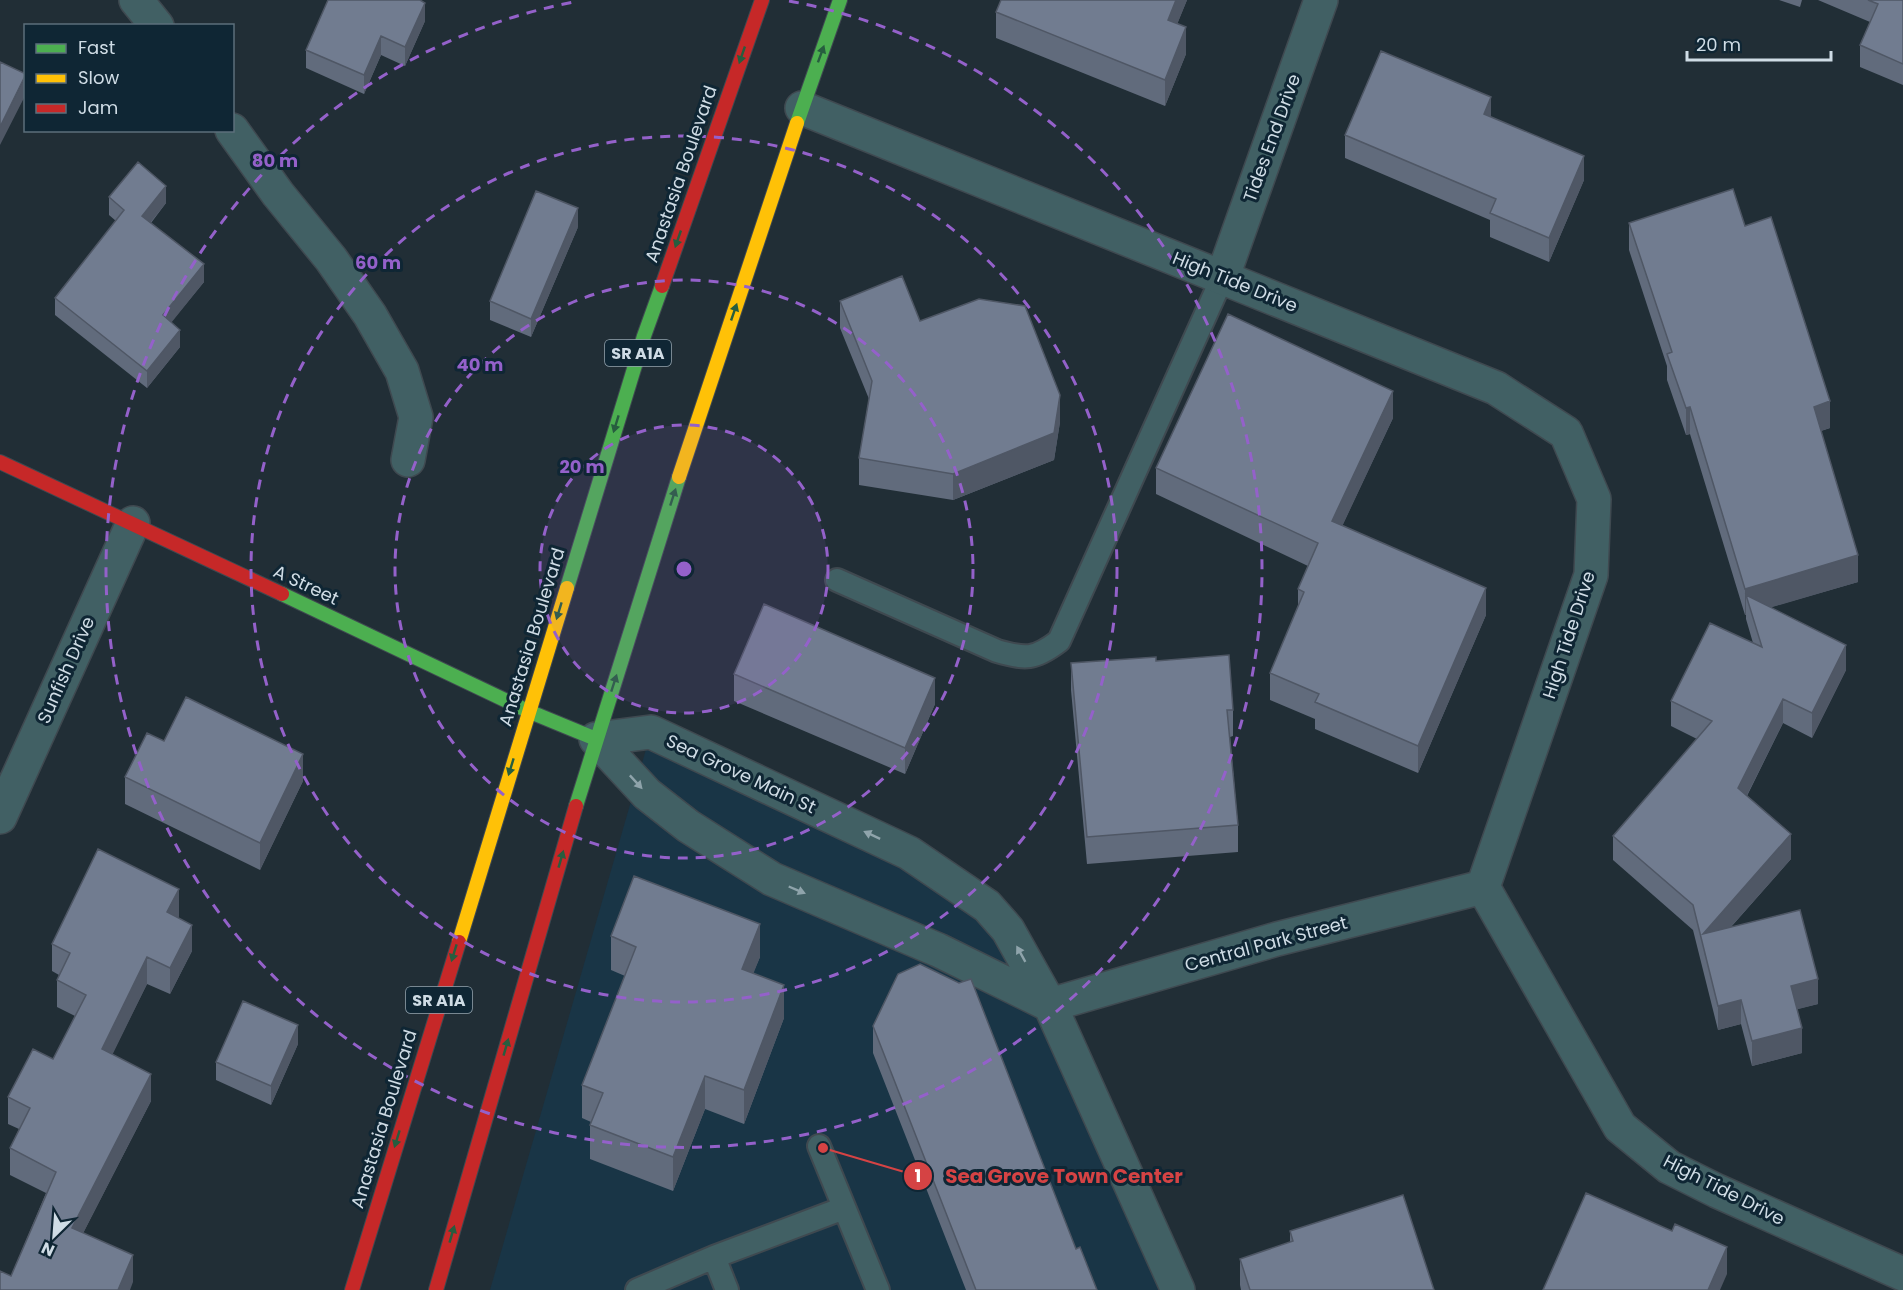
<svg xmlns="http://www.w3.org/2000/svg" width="1903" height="1290" font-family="Poppins,sans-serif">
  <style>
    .built { fill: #193546 }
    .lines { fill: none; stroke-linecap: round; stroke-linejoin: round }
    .lane-casing { stroke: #3f4950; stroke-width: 26 }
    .street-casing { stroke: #3f4950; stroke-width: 36 }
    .fast-casing { stroke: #3f4950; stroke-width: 16 }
    .slow-casing { stroke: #3f4950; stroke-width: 16 }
    .jam-casing { stroke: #3f4950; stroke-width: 16 }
    .lane { stroke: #416064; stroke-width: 22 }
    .street { stroke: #416064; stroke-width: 33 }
    .fast { stroke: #4caf50; stroke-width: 14 }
    .slow { stroke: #ffc107; stroke-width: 14 }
    .jam { stroke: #c62828; stroke-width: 14 }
    .wall { fill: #616b7c }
    .shaded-wall { fill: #4f5765 }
    .building { fill: #717c90; stroke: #4f5765; stroke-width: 1.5 }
    .oneway { fill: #275d3f }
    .oneway2 { fill: #8fa4ab }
    .ring { fill: none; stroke: #9461ca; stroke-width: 3; stroke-dasharray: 10 8 }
    .labels { text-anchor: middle; stroke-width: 6; stroke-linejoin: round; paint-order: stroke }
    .shield { fill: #0f2634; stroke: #95a5b0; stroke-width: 1.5 }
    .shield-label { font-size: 16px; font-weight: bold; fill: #cfdce5 }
    .street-label { font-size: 18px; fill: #cfdce5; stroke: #0f2634 }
    .centre { fill: #9461ca; stroke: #0f2634; stroke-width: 3 }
    .ring-label { font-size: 18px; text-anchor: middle; font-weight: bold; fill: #9461ca; stroke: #0f2634; stroke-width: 6; stroke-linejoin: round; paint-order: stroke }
    .leader { fill: none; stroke: #d54344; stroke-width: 2 }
    .callout-dot { fill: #d54344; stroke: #0f2634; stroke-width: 2 }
    .mark-label { font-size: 18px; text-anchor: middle; font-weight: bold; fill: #fff }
    .callout-label { font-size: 20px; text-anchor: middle; font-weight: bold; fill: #d54344; stroke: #0f2634; stroke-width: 6; stroke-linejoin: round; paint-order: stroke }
  </style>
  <rect width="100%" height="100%" fill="#212e36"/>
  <!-- built -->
  <path class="built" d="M651,732L987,906L1178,1290H490Z"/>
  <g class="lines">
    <!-- lane casing -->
    <g class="lane-casing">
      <path id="lane" d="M837,580L997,651C1026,659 1034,660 1059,641L1223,276
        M819,1146L878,1290
        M714,1257L844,1208
        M637,1290L714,1257L727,1290"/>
    </g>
    <!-- street casing -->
    <g class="street-casing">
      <path id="street" d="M136,0L157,26
        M802,108L1496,388L1566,433L1594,499L1591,575L1483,887L1620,1127L1669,1167L1717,1191L1903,1274
        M232,130L278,194L331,259L370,315L402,371L416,417L408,460
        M1223,276L1321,0
        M596,739L651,732L909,853L987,906L1008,930L1050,1005L1178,1290
        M596,739L647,794L688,826L772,879L938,950L1050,1005
        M0,817L133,523
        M1050,1005L1277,939L1483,887"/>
    </g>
    <!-- fast casing -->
    <g class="fast-casing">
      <path id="fast" d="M797,123L840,0
        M567,588L644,336L662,286
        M282,594L528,711L596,739
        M576,806L679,477"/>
    </g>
    <!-- slow casing -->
    <g class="slow-casing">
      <path id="slow" d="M679,477L797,123
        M459,942L567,588"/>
    </g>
    <!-- jam casing -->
    <g class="jam-casing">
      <path id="jam" d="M662,286L762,0
        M0,462L282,594
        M352,1290L459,942
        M436,1290L576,806"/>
    </g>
    <!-- lane -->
    <use href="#lane" class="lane"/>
    <!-- street -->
    <use href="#street" class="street"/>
    <!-- fast -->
    <use href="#fast" class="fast"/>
    <!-- slow -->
    <use href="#slow" class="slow"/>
    <!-- jam -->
    <use href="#jam" class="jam"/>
  </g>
  <!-- wall -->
  <path class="wall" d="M1187,0L1177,24L1186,54L1165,106L996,38V12Z
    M1779,0H1802L1800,7Z
    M1818,0H1903V85L1860,67V45L1870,22Z
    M425,21L405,66L381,55L364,94L306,68V50Z
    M1491,117L1584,180L1549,262L1490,237V220L1345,158V135Z
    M109,197L166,203L151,223L204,282L171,322L180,347L147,388L55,315V298L116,221L109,215Z
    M1629,223L1745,226L1830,428L1821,431L1858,582L1771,607L1846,670L1812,738L1783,723L1747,796L1791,859L1731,927L1818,1004L1797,1009L1802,1053L1752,1066L1741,1024L1718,1030L1693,930L1613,860V836L1697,739L1671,726V701L1753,643L1746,619V615H1745L1690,434L1686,435L1667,380V366L1629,250Z
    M578,227L531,337L490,320V301Z
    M840,301L920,321L1060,422L1054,460L953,500L859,485V458L869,399L840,328Z
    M1393,418L1342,526L1486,615L1418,773L1315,729V719L1270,700V673L1298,607V589L1308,566L1156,494V468Z
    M1156,661L1233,710V736L1230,737L1238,825V852L1087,864L1071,690V663Z
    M734,674L935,704L905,774L734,701Z
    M164,741L303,781L260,870L125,804V777Z
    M179,916L178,918L192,951L170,994L147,984L112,1054L151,1101L83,1233L133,1282L11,1276L46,1193L10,1175V1148L19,1129L8,1124V1097L53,1059L75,1016L57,1007V980L59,975L52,971V944Z
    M611,936L760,957L753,973L784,1018L744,1124L705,1109L673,1191L590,1159V1125L591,1122L582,1118V1085L625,976L611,970Z
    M873,1026L1076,1249L1097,1290H966L873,1053Z
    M298,1044L271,1105L216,1080V1062Z
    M1290,1231L1434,1290H1241L1240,1285V1259L1290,1242Z"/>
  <!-- shaded-wall -->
  <path class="shaded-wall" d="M1176,0H1187L1168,47V20Z
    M425,3V21L405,66V47Z
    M1186,27V54L1165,106V80Z
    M381,36V55L364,94V75Z
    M26,75V94L0,145V127Z
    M1491,97V121L1484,114Z
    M1584,156V180L1549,262V238Z
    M166,186V203L142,233V216Z
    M578,208V227L531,337V319Z
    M204,264V282L163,333V315Z
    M180,330V347L147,388V371Z
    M1393,391V418L1332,548V521Z
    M1060,395V422L1054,460L953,500V474Z
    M1830,401V428L1814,433V407Z
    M1690,407V434L1686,435V408Z
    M1858,555V582L1752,613L1746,595V615H1745V589Z
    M1486,588V615L1418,773V746Z
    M1846,645V670L1812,738V713Z
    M935,678V704L905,774V748Z
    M1783,699V723L1738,813V788Z
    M303,754V781L260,870V843Z
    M1791,834V859L1705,956L1703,934Z
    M179,889V916L167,939V912Z
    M760,924V957L742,1002V969Z
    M192,925V951L170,994V968Z
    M147,957V984L102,1076V1049Z
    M1818,979V1004L1791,1011V986Z
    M784,985V1018L744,1124V1090Z
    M1741,1000V1024L1718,1030V1006Z
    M298,1025V1044L271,1105V1086Z
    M1802,1028V1053L1752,1066V1041Z
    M151,1074V1101L72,1255V1228Z
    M705,1076V1109L673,1191V1157Z
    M1727,1247V1274L1720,1290H1708Z
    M133,1255V1282L130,1290H118Z"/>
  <!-- building -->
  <path class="building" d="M328,0H420L425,3L405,47L381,36L364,75L306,50Z
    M1001,0H1176L1168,20L1186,27L1165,80L996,12Z
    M1868,0H1903V64L1860,45L1878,4Z
    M1381,51L1491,97L1484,114L1584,156L1549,238L1490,213L1496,199L1345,135Z
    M0,62L26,74L0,127Z
    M138,162L166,186L142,216L204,264L163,315L180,330L147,371L55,298L124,210L109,197Z
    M1733,189L1745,226L1771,217L1830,401L1814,407L1858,555L1745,589L1690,407L1686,408L1667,354L1672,352L1629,223Z
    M536,191L578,208L531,319L490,301Z
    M902,276L920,321L979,299L1025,306L1060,395L1054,433L953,474L859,458L872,381L840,301Z
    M1228,314L1393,391L1332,521L1486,588L1418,746L1315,702L1319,694L1270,673L1304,592L1298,589L1318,543L1156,468Z
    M1746,595L1846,645L1812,713L1783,699L1738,788L1791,834L1703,934L1800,910L1818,979L1791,986L1802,1028L1752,1041L1741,1000L1718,1006L1693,905L1613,836L1712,721L1671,701L1710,623L1762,647Z
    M764,604L935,678L905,748L734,674Z
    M1229,655L1233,710H1227L1238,825L1087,837L1071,663L1156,657V661Z
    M186,697L303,754L260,843L125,777L147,733L164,741Z
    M98,849L179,889L167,912L192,925L170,968L147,957L102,1049L151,1074L72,1228L133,1255L118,1290H0V1271L11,1276L56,1172L10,1148L30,1108L8,1097L33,1049L53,1059L86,995L57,980L70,953L52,944Z
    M634,876L760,924L742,969L784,985L744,1090L705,1076L673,1157L590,1125L603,1093L582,1085L636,947L611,936Z
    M920,964L959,983L971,979L1076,1249L1080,1247L1097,1290H976L873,1026L898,974Z
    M243,1001L298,1025L271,1086L216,1062Z
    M1586,1193L1672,1231L1675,1224L1727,1247L1708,1290H1543Z
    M1403,1195L1434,1290H1250L1240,1259L1293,1241L1290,1231Z"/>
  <!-- one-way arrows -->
  <defs><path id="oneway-solid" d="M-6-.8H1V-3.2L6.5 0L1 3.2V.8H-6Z" transform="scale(1.5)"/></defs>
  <g class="oneway">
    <use href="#oneway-solid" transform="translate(821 54) rotate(-70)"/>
    <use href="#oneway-solid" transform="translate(742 55) rotate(109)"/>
    <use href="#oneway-solid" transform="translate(678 239) rotate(109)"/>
    <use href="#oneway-solid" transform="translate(734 312) rotate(-71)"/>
    <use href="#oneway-solid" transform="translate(616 424) rotate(107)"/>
    <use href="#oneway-solid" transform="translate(673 497) rotate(-72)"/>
    <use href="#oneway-solid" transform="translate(559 611) rotate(107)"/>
    <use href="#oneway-solid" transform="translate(614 683) rotate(-72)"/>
    <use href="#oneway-solid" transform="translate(511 767) rotate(107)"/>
    <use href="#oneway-solid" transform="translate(561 859) rotate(-74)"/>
    <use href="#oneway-solid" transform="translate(454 953) rotate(107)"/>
    <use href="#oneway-solid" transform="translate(506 1047) rotate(-74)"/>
    <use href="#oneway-solid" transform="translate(397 1139) rotate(107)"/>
    <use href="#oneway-solid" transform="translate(452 1234) rotate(-74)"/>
  </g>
  <g class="oneway2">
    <use href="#oneway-solid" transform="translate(636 782) rotate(47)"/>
    <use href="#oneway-solid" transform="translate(872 835) rotate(-155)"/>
    <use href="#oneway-solid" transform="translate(797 890) rotate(23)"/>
    <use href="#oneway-solid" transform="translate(1021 954) rotate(-119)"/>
  </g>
  <!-- distance rings -->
  <circle cx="684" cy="569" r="144" fill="#9461ca" fill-opacity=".12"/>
  <g class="ring">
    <circle cx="684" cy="569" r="144"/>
    <circle cx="684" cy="569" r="289"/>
    <circle cx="684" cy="569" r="433"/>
    <path d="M789 1A578 578 0 1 1 579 1"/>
  </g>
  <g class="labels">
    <!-- shield labels -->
    <g class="shield">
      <rect x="605" y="340" width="66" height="26" rx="4.5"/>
      <rect x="406" y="987" width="66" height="26" rx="4.5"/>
    </g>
    <g class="shield-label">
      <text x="638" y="359">SR A1A</text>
      <text x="439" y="1006">SR A1A</text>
    </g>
    <!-- street labels -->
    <g class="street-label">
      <text transform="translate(1272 138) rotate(-70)" y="6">Tides End Drive</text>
      <text transform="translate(681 174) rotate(-71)" y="6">Anastasia Boulevard</text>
      <text transform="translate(1235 282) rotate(22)" y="6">High Tide Drive</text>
      <text transform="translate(306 585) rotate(25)" y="6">A Street</text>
      <text transform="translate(1569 635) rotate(-72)" y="6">High Tide Drive</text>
      <text transform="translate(532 637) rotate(-73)" y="6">Anastasia Boulevard</text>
      <text transform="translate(66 670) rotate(-66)" y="6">Sunfish Drive</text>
      <text transform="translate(741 774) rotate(25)" y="6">Sea Grove Main St</text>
      <text transform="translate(1266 944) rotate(-15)" y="6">Central Park Street</text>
      <text transform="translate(384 1119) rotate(-73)" y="6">Anastasia Boulevard</text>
      <text transform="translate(1724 1190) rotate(27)" y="6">High Tide Drive</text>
    </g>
  </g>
  <circle cx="684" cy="569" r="9" class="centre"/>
  <g class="ring-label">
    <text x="275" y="167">80 m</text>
    <text x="378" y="269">60 m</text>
    <text x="480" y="371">40 m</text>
    <text x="582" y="473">20 m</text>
  </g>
  <!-- callouts -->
  <path class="leader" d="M823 1148L918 1176"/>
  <g class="callout-dot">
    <circle cx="823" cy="1148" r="6"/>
    <circle cx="918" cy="1176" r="15"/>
  </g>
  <g class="mark-label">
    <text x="918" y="1182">1</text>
  </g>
  <g class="callout-label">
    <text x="1064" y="1183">Sea Grove Town Center</text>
  </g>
  <!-- legend -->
  <rect x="24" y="24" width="210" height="108" fill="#0f2634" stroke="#5c6f7b" stroke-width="1.5"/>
  <rect x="36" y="44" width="30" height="9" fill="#4caf50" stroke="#5c6f7b" stroke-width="1.5"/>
  <text x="78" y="54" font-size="18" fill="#cfdce5">Fast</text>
  <rect x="36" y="74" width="30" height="9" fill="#ffc107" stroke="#5c6f7b" stroke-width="1.5"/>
  <text x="78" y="84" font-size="18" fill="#cfdce5">Slow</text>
  <rect x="36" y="104" width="30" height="9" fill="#c62828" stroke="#5c6f7b" stroke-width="1.5"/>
  <text x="78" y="114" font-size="18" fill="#cfdce5">Jam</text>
  <!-- north arrow -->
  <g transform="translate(54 1236) rotate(205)" stroke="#0f2634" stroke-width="4.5" paint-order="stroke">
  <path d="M0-4.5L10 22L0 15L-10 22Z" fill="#cfdce5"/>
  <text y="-9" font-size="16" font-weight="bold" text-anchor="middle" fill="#cfdce5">N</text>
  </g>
  <!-- scale -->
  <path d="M1687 51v9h144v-9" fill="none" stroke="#cfdce5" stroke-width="3"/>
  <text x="1696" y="51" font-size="18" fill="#cfdce5" stroke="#0f2634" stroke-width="4.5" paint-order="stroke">20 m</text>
</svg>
